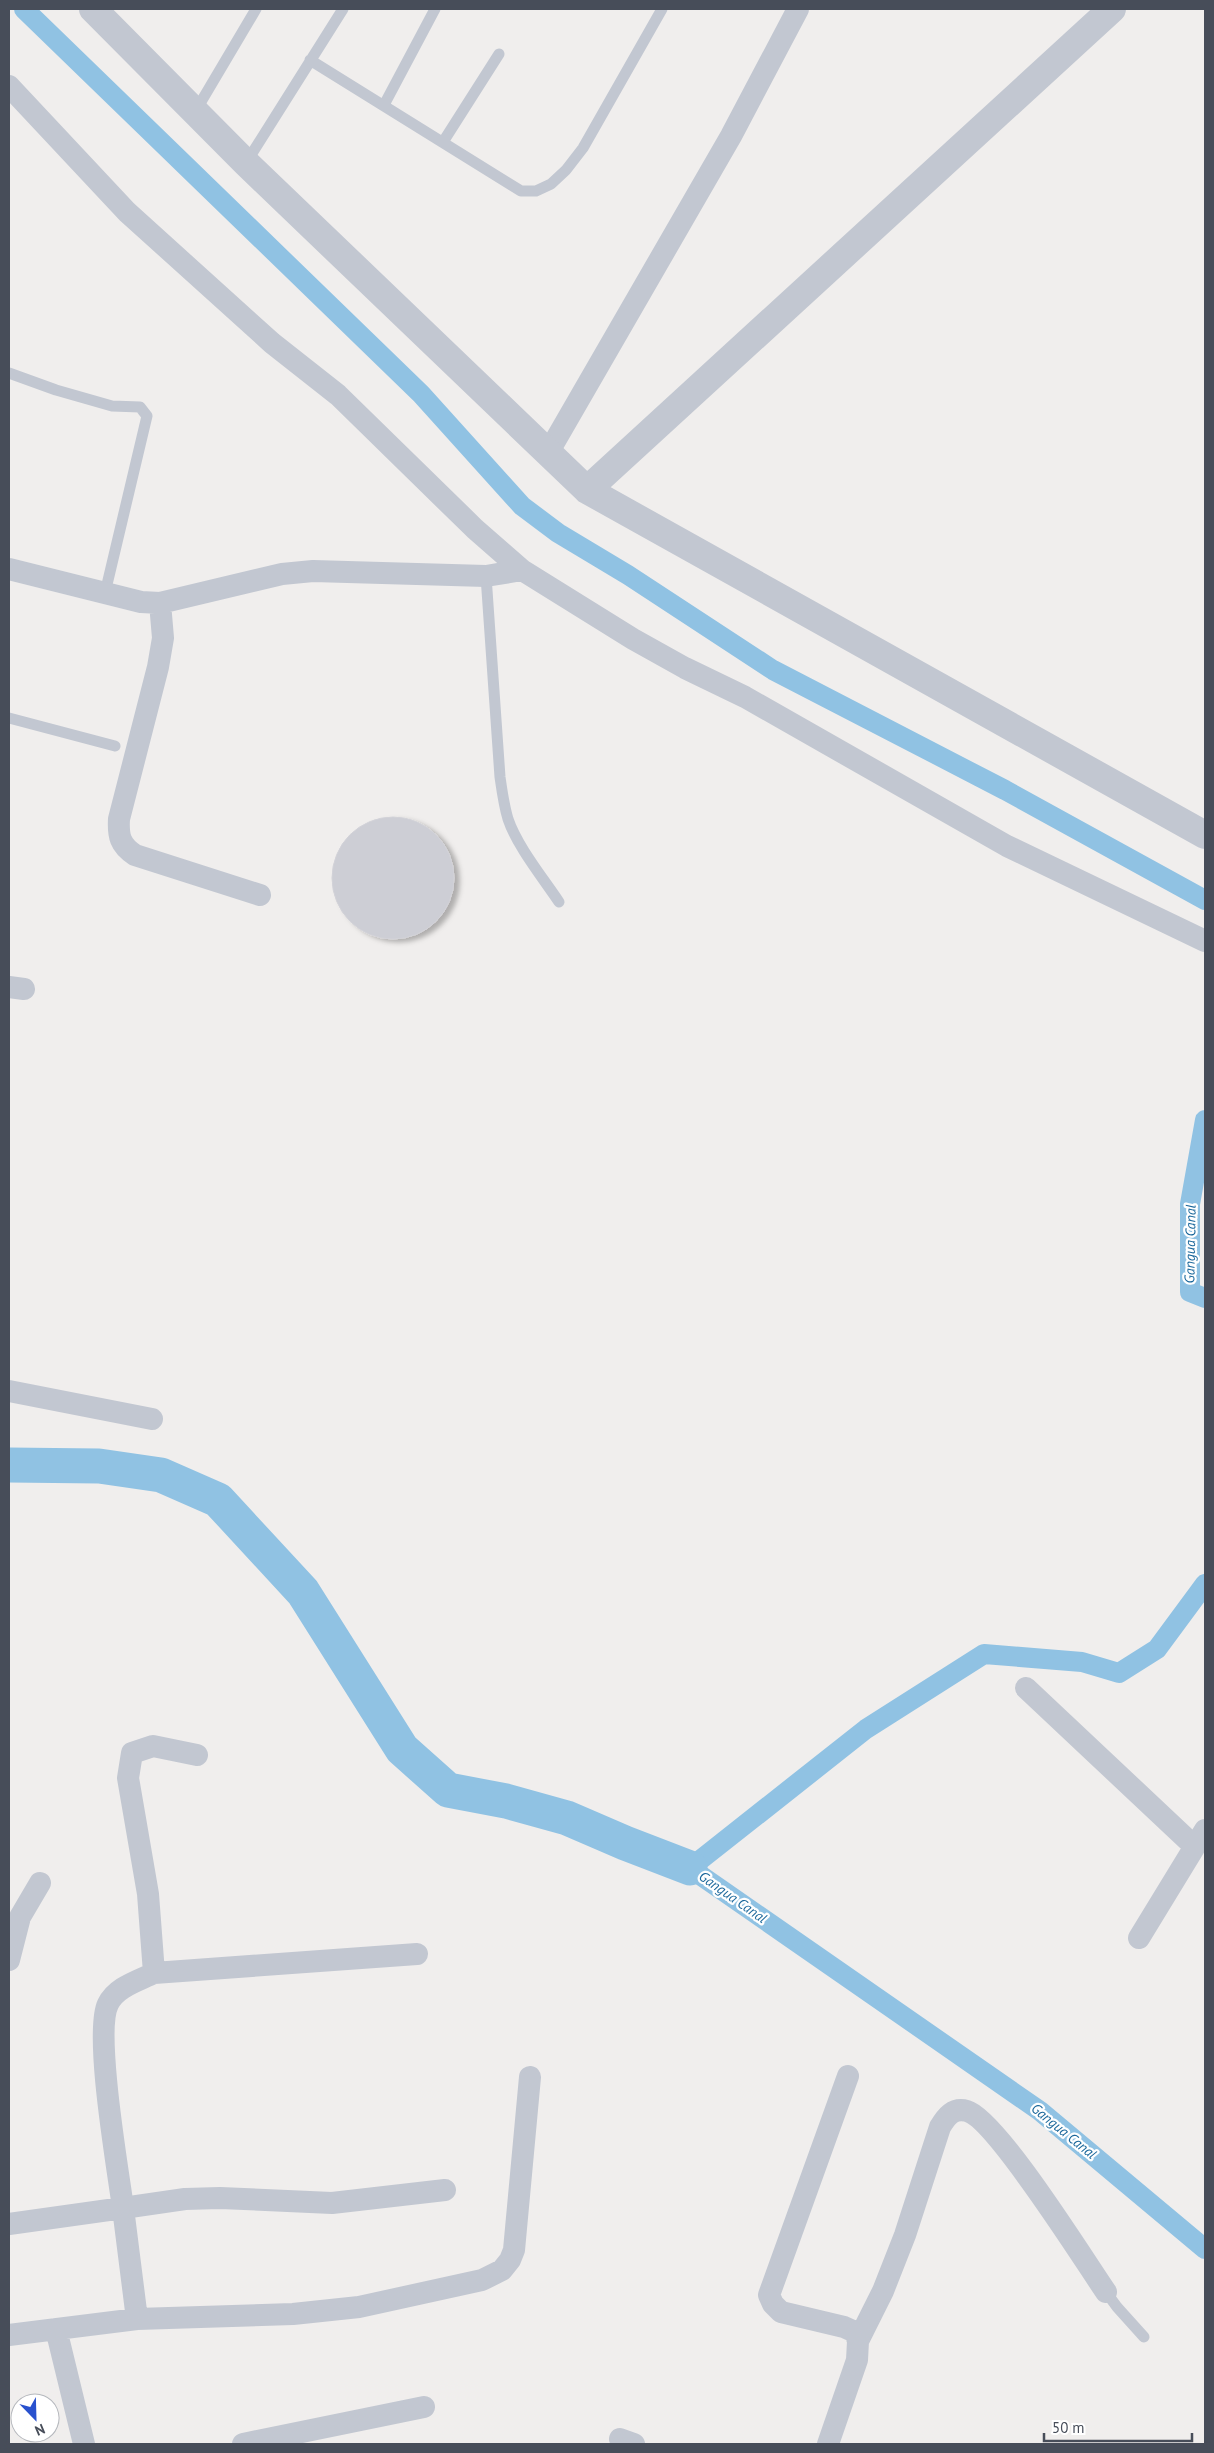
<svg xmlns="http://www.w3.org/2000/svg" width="1214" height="2453" font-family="'PT Sans',sans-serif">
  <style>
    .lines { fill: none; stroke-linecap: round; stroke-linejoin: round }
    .canal { stroke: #90c2e3; stroke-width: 20 }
    .river { stroke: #90c2e3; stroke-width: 35 }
    .building { fill: #cdced5; stroke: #d2d2d8; filter: url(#shadow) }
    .service { stroke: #c2c7d1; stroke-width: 11 }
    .minor { stroke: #c2c7d1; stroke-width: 22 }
    .tertiary { stroke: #c2c7d1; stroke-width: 28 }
    .labels { text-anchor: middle; stroke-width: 4.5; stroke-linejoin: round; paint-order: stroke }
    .water-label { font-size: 14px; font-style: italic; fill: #19669a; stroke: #fff }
  </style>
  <defs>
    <filter id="shadow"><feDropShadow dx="5.5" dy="3" stdDeviation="2.5" flood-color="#0004"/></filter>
  </defs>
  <rect width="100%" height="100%" fill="#f0eeed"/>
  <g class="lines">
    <!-- canal -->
    <path class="canal" d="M24,9L421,394L522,506L558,533L628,575L773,670L1005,790L1205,900
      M1205,1120L1190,1204V1292L1205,1298
      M1205,1584L1157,1649L1119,1673L1082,1662L984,1654L866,1729L690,1868L1040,2111L1205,2249"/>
    <!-- river -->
    <path class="river" d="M9,1465L99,1466L161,1475L218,1500L303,1592L402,1749L448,1790L506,1801L567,1818L625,1843L690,1868"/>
  </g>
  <!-- building -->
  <path class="building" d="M332 878a61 61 0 1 1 122 0a61 61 0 1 1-122 0Z"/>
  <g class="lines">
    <!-- service -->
    <path class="service" d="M310,60L521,191H536L551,184L566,170L583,148L662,9
      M384,105L435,9
      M195,112L256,9
      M443,142L499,54
      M246,163L343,9
      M9,373L56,390L112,406L140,407L147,416L105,593
      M486,576L500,777C502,791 504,806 508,819C517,846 543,878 559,902
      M9,718L115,746
      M1106,2292L1117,2307L1144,2337"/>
    <!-- minor -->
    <path class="minor" d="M9,86L127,212L272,343L338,395L475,529L522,570L633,639L685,668L745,697L1007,846L1205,941
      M548,453L731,136L798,9
      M9,569L141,602L160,603L282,574L313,571L486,576L522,570
      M160,603L163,638L158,667L119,819C118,836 120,845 135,855L260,895
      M9,987L24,989
      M9,1391L152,1419
      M1026,1688L1194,1846
      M1139,1938L1205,1830
      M417,1954L154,1973C138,1981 116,1987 108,2004C94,2032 118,2170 123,2208L185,2199L220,2198L332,2203L445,2190
      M9,1960L20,1917L40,1883
      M154,1973L148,1894L128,1778L132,1753L153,1746L197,1755
      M9,2224L123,2208L137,2319
      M56,2329L84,2444
      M9,2335L137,2319L293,2314L359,2307L482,2280L502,2270L510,2260L514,2250L530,2077
      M858,2341L883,2291L905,2235L940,2127C946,2117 953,2107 967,2111C996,2119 1084,2260 1106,2292
      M620,2439L634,2444
      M243,2444L424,2407
      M828,2444L857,2360L858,2341L855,2332L844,2327L781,2312L773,2304L769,2295L848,2076"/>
    <!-- tertiary -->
    <path class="tertiary" d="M93,9L246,163L587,490L1205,835
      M587,490L1112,9"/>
  </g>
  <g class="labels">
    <!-- water labels -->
    <g class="water-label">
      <text transform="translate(1190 1244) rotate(-89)" y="5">Gangua Canal</text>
      <text transform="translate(733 1897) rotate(35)" y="5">Gangua Canal</text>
      <text transform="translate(1064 2131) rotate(39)" y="5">Gangua Canal</text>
    </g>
  </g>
  <!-- border -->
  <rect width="1214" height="2453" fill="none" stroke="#474d59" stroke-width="20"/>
  <!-- north arrow -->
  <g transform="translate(35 2418) rotate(157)"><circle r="24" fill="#ffffff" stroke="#b5b8bd"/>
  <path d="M0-4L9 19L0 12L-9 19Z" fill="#2951ce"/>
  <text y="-8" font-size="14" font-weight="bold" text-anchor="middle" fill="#474d59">N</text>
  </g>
  <!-- scale -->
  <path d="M1044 2433v8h148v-8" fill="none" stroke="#474d59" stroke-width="2.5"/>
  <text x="1052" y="2433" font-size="15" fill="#474d59" stroke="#ffffff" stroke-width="4" paint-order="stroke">50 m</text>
</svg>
